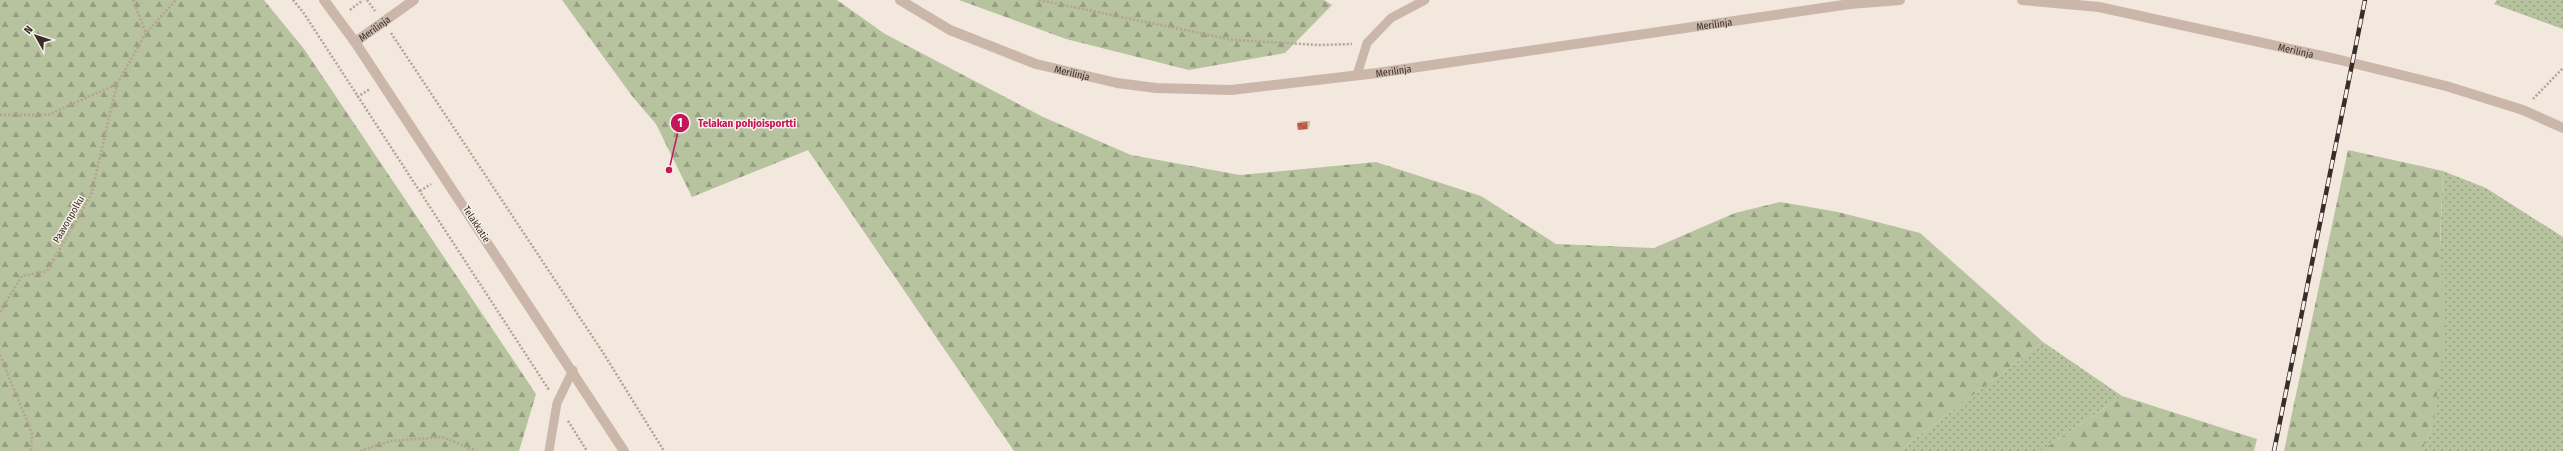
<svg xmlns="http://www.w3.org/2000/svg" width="2563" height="451" font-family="'Fira Sans Condensed',sans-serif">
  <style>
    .grass { fill: url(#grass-dots) }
    .forest { fill: url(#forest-firs) }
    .building { fill: url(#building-cross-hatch); filter: url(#shadow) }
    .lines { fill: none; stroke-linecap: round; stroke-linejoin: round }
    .path { stroke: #b7a194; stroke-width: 2.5; stroke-dasharray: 2 2; stroke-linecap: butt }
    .service { stroke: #cbb7aa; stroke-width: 9 }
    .minor { stroke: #cbb7aa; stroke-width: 10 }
    .tertiary { stroke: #cbb7aa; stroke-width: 10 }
    .rail-casing { stroke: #382d29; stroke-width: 4.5 }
    .rail { stroke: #faf2ea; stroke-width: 3; stroke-dasharray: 9; stroke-linecap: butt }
    .labels { text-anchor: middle; stroke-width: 3; stroke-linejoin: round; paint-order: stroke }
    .street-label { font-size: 10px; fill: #382d29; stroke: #faf2ea }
    .leader { fill: none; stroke: #c2185b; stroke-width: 1.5 }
    .callout-dot { fill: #c2185b; stroke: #faf2ea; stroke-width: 1.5 }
    .mark-label { font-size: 12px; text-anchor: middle; font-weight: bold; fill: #fff }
    .callout-label { font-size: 11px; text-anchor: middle; font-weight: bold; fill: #c2185b; stroke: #faf2ea; stroke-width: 3; stroke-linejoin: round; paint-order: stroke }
  </style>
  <defs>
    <pattern id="grass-dots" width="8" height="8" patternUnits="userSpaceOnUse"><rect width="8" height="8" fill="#b7c29e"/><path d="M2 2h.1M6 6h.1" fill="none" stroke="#969e81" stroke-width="1.8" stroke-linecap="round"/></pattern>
    <pattern id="forest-firs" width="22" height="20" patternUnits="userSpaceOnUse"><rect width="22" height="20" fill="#b7c29e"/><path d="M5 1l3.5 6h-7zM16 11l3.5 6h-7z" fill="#969e81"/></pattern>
    <pattern id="building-cross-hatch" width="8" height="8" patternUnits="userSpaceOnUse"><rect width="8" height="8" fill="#c56249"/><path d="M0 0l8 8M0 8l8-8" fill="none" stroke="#a1513d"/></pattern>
    <filter id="shadow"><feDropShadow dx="3.5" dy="-3.5" stdDeviation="2" flood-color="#0004"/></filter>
  </defs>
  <rect width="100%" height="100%" fill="#f2e8de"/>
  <!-- grass -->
  <path class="grass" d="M2497,0H2563V29L2494,4Z
    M2443,171L2486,188L2563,237V451H2422L2433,424Z
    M2043,342L2122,396L2041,451H1899Z"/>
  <!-- forest -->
  <path class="forest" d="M0,0H264L304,49L536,394L519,451H0Z
    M562,0H837L885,34L1043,117L1131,155L1240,175L1376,162L1481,196L1556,244L1654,248L1735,213L1780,202L1838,212L1920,233L2043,342L1899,451H1014L808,150L692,197L656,124L632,96Z
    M959,0H1324L1332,5L1285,53L1189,70L1066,39Z
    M2348,150L2443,171L2440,240L2445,337L2433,424L2422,451H2284Z
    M2122,396L2257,439L2254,451H2041Z"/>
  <!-- building -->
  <path class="building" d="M1307,122L1308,129L1298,130L1297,123Z"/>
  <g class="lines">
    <!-- path -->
    <path class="path" d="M133,0L146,33
      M293,0L303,12L549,390
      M367,0L375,11
      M1039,0L1233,40L1319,45L1352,44
      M350,10L363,0
      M391,33L602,351L664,451
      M357,97L370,89
      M2533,99L2563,68
      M0,115H48L117,84L146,33L176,0
      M420,191L431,184
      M0,312L22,276L47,271L91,195L117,84
      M0,355L32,433L31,451
      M568,421L587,451
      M360,451L391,441L443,437L476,451"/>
    <!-- service -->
    <path class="service" d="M1357,75L1367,43L1391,18L1425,0
      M549,451L557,403L573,370"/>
    <!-- minor -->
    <path class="minor" d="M355,42L624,451"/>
    <!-- tertiary -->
    <g class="tertiary">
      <path id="s1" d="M324,0L355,42L414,0"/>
      <path id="s2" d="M900,0L950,30L1036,64L1117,83L1156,88L1231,90L1377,73L1850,4L1900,0"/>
      <path id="s3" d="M2022,0L2099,7L2336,59L2446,86L2523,110L2563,128"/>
    </g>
    <!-- rail casing -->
    <g class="rail-casing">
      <path id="rail" d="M2274,451L2365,0"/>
    </g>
    <!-- rail -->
    <use href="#rail" class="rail"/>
  </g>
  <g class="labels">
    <!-- street labels -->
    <g class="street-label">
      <text dy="4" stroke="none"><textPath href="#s2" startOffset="836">Merilinja</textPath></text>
      <text dy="4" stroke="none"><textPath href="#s1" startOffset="76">Merilinja</textPath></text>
      <text dy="4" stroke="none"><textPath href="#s3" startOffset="279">Merilinja</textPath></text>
      <text dy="4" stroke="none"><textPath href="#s2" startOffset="512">Merilinja</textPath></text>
      <text dy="4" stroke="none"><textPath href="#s2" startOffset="188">Merilinja</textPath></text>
      <text transform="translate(68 219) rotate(-60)" y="4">Paavonpolku</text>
      <text transform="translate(477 224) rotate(57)" y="4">Telakkatie</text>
    </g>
  </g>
  <!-- callouts -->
  <path class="leader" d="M669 170L680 123"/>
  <g class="callout-dot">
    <circle cx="669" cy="170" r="4"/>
    <circle cx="680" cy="123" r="10"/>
  </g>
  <g class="mark-label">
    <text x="680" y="127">1</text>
  </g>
  <g class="callout-label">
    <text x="747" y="127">Telakan pohjoisportti</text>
  </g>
  <!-- north arrow -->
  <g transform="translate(36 36) rotate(309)" stroke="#faf2ea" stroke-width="3" paint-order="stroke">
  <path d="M0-3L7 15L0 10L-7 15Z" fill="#382d29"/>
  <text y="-6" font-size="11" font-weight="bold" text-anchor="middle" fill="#382d29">N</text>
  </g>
</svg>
